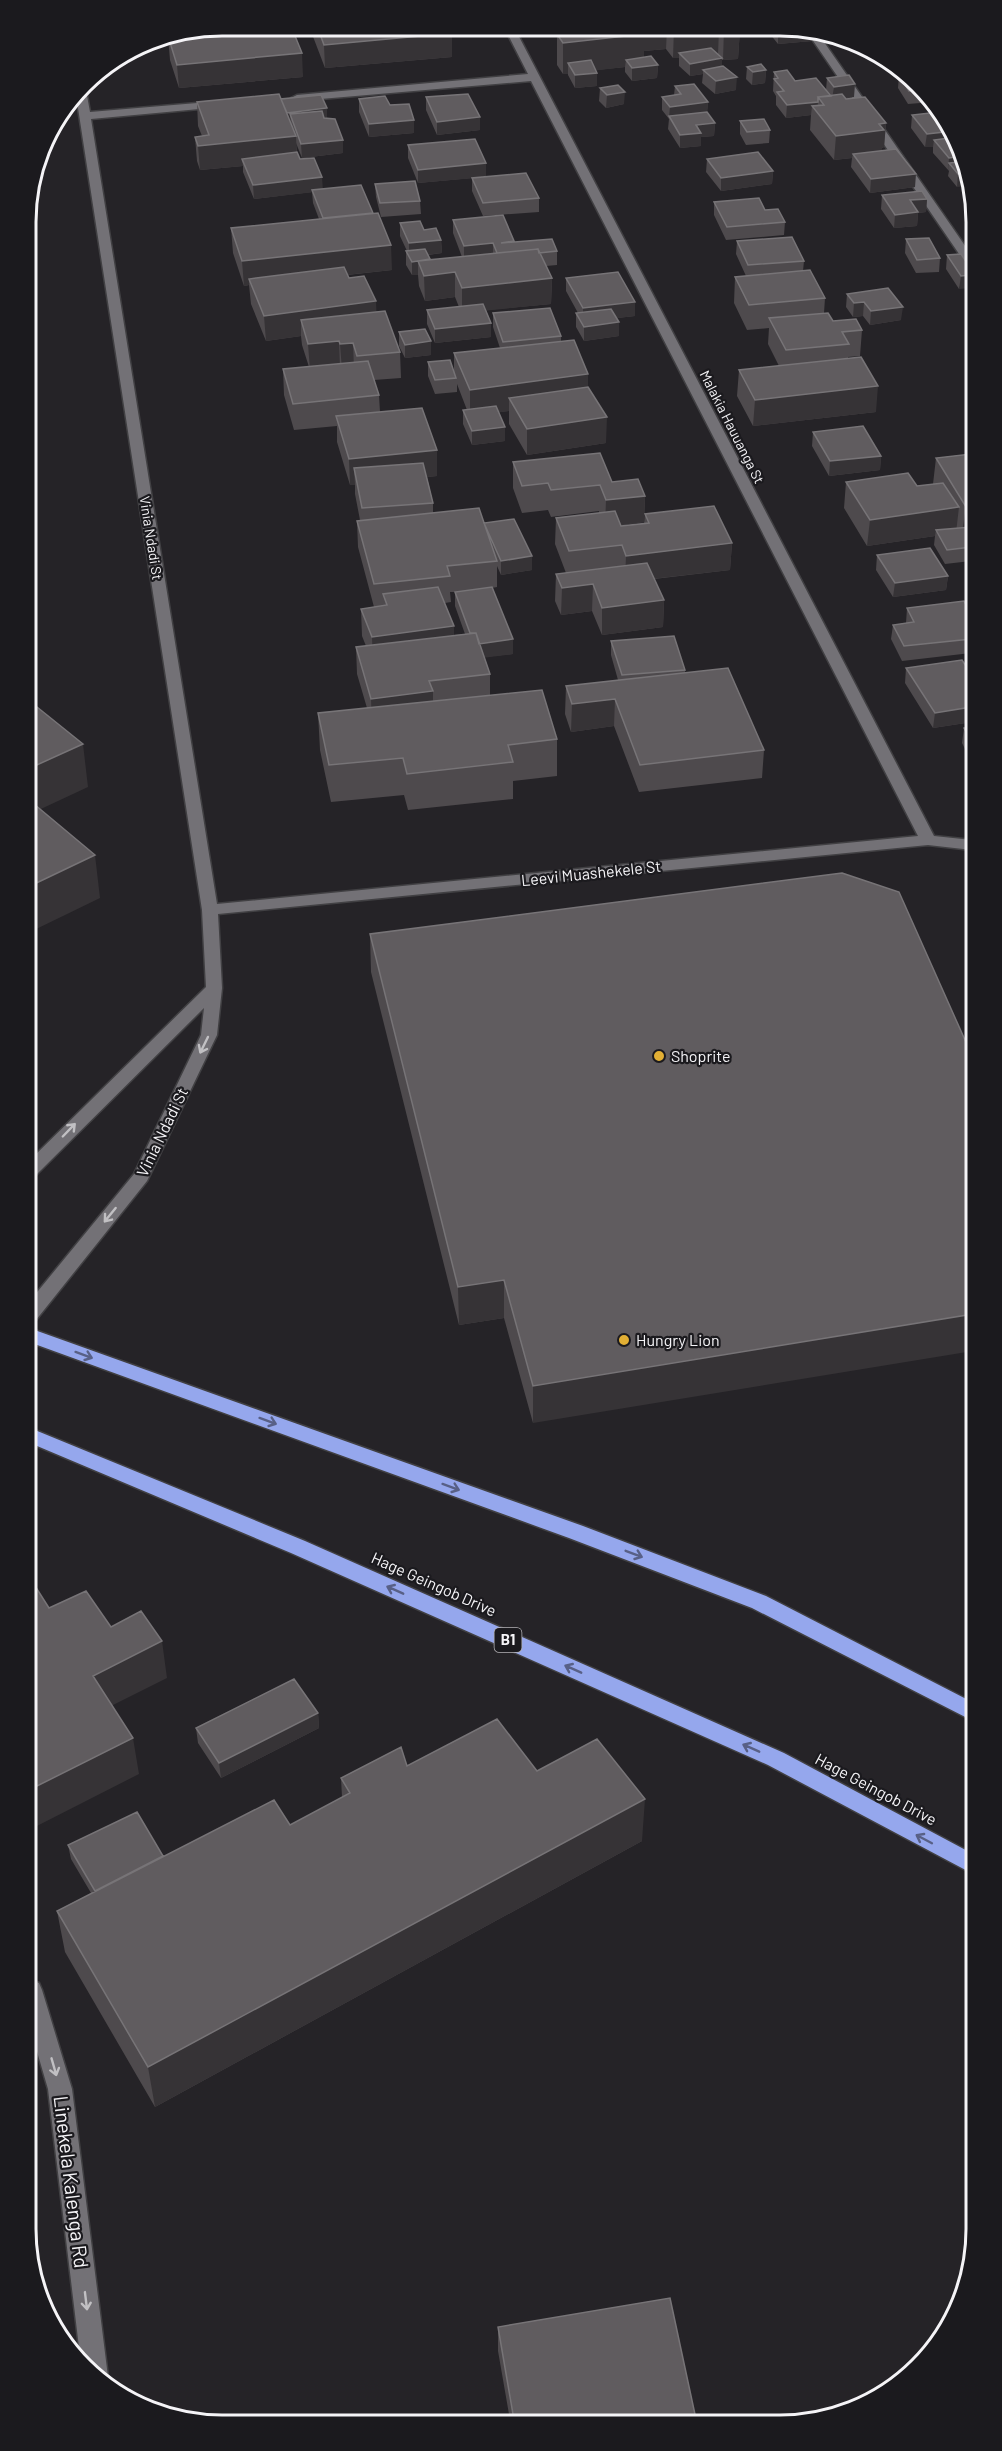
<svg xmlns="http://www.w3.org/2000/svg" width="1002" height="2451" font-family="Barlow,sans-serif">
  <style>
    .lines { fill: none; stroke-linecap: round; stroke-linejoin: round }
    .street-casing { stroke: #414043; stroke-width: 3 }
    .highway-casing { stroke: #414043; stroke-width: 3 }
    .street { fill: #737176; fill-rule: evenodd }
    .highway { fill: #95a7ed; fill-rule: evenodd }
    .wall { fill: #4e4a4d; fill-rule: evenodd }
    .shaded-wall { fill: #363336 }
    .building { fill: #605c5f; stroke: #777477; stroke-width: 1.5 }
    .oneway { stroke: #c1c0c3 }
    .oneway2 { stroke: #586086 }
    .poi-dot { fill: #e2af34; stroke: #1b1a1e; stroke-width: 2 }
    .labels { text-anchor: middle; stroke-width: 4.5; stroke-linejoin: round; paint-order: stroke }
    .far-street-label { font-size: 14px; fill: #f5f4f7; stroke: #1b1a1e }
    .shield { fill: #1b1a1e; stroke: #b4b3b6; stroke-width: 1.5 }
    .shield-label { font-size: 15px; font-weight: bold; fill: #f5f4f7 }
    .street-label { font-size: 16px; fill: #f5f4f7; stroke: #1b1a1e }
    .poi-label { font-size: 16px; fill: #f5f4f7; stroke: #1b1a1e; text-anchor: start }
    .near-street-label { font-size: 20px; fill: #f5f4f7; stroke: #1b1a1e }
    .rim { fill: none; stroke: #f5f4f7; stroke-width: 3 }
  </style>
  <rect width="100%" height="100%" fill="#252327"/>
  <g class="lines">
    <!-- street casing -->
    <g class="street-casing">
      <path id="street" d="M504,27H514L934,836L972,840V850L928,845L218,914L222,988L217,1035L147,1181L36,1320L29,1322V1302L134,1174L201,1035L204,1008L35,1176L29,1178V1161L206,987L202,910L76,95L83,87L86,90L90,112L221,101L227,104L221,107L91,119L217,904L918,836L531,81L297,101L291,98L297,95L528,74Z
        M805,29H815L970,253V265L966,264Z
        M31,1980L39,1983L42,1990L72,2089L108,2377L105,2384L81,2364L48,2089L31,2031Z"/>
    </g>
    <!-- highway casing -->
    <g class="highway-casing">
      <path id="highway" d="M29,1328L583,1526L766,1596L974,1703L975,1722L752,1608L569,1538L29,1342Z
        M30,1428L305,1541L784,1753L975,1855V1875L768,1765L291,1553L30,1443Z"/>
    </g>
    <!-- street -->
    <use href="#street" class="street"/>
    <!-- highway -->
    <use href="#highway" class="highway"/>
  </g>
  <!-- wall -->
  <path class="wall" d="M222,26H301V32H294L303,77L179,88L170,60L168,36H177V34Z
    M311,26L449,27L452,57L325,68L312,34Z
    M550,28L740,29L738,59L722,60V67L736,90L715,94L702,83L703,74L690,76L679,66V58H673L666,49L644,51V57L658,65L657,78L632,81L625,72V67L596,70L597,86L575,88L568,75V74H563L557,65V34L566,33L553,34Z
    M766,29H812V41L778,44Z
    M747,67L766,70L765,83L752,85L746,79Z
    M774,72L795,81L826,90L827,78L854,97L845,98L886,123L884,147L882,148V151L915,187L870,193L851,167L852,158L834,160L810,130L811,115L786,118L776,105V96L773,91Z
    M909,74L933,102L908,104L898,88L899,75Z
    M675,86L708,102L707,112L715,123L714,136L701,137V146L680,148L668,129L669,119L662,110V97L674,95Z
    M600,88L624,104L606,108L599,101Z
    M426,97L480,117V130L437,135L426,110Z
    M281,99L327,108V119L343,140V153L302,158L296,143L297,152L300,159L322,189L392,270L347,275L349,278L377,312L400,352L401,378L374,380L379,395L380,412L437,450V476L427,477L433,503V513L484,523L532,556V570L501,575L497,566V587L492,588L513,639V654L484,657L490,674V695L557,739V776L513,781V799L408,810L404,795L331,802L320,750L318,713L367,708L357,674L356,647L366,646L362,636L361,609L374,607L358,547L357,521L360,520L355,494V485H350L337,442V426L294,430L284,395L283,369L309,367L302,345L301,336L266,341L251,304L249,285L244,286L233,253L231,228L319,219L313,203L312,192L254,199L243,172V166L200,170L197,161L195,137L202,136L198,126L197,102ZM450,592H455V606L465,634L454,635L445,603L451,602Z
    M359,99L390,105L414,120V133L369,137L359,112Z
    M912,115L970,171L957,187L948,176L949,171L933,153V147H925L911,128Z
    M740,121L770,130L769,143L746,145L740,134Z
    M408,145L486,163V176L539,198V212L483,216L472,191V178L418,183L408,158Z
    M707,159L773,171L772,184L721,191L706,172Z
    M375,184L420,201L421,214L381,217L376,197Z
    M882,195L927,199L926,212L918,213L917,226L894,228L881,209Z
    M714,202L765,210L785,222L784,235L726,240L714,215Z
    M453,220L514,241V242L557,251V265L546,266L552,278L551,304L486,310L491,323V337L435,343L427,324V310L459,307L455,297L425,301L419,286L418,275H412L406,265V251H407L400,236V223L424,230L441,240L442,253L428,255L430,260L462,257L453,233Z
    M906,239L940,258L939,272L916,273L905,253Z
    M737,241L804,261L803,271L825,298L824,313L833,321L862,330L860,356L848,357V358L876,412L753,426L737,396L739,370L779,366L768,344L769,328L747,330L734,303L735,277L746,276L736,254Z
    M947,255L967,263L959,289L946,269Z
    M566,278L635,316L617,318L619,336L584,341L576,327V313H578L566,291Z
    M847,294L901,320L870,325L863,316L853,317L846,307Z
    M493,313L561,336V341L588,374V387L606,443L527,455L509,424V411L498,412L505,441L472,445L463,424V410H467L457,384V392L435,394L428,376V362L454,372V353L500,348L493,327Z
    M968,325H970V347L967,338Z
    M399,332L431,341V355L405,358L399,346Z
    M813,432L881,456L880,470L829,476L812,446Z
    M971,454V561L945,564L934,545L935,536L867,546L844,508L846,482L917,486L933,484L936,458Z
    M513,462L612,482L645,496L644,522L621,525V526L644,524L645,514L732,543L730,570L654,579L664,600L663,627L602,635L592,611L561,615L555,601L556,574L566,573L555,544L556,518L599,513V511L551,517L548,510L522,513L513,488Z
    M877,555L948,576L946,590L893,597L876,570Z
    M907,608L971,615V653L902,661L891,639L893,625L906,623Z
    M611,641L685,670V673L764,750L762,778L639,792L614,726L571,732L565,714L566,686L618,680L611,655Z
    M906,668L971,674L972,722L933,728L905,683Z
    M972,727V761H971L962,743L964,728Z
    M842,873L533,1423L504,1318L459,1325L371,972L370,934Z
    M318,1713L319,1728L221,1778L198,1743L196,1728Z
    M407,1766L537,1771L642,1841L155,2107L65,1952L57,1911L91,1893L71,1859L68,1845L163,1856L290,1825L342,1797L341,1778Z
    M498,2327L696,2419L510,2420L498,2351Z"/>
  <!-- shaded-wall -->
  <path class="shaded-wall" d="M222,26H241L194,34L193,31Z
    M251,26H301V32L252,36Z
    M554,28H566V33L553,34Z
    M636,28H667L666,49L644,51V65L626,60L625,67L574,73L568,63V74H563V43Z
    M674,28L719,29L718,54L679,53V58H673Z
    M724,29H740L738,59L723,60Z
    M805,29H812V41L778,44V32Z
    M192,31L193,41L180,42V34Z
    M452,33V57L325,68L324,45Z
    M302,53L303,77L179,88L177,65Z
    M722,58V71L703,70V74L690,76V64Z
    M658,65L657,78L632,81V68Z
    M766,70L765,83L752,85L753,72Z
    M597,73V86L575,88V75Z
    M737,77L736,90L715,94L716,81Z
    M855,84L854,97L832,99L834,87Z
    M625,92L624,104L606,108L607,95Z
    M708,102L707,115L669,117L670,107Z
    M818,102L817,112L812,106L811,115L786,118L787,105Z
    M327,108V121L290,114L291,125L283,113Z
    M480,117V130L437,135V122Z
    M414,120V133L369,137V124Z
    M715,123L714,136L701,137V146L680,148V135L696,125Z
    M886,123L884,147L882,148V154H853L852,158L834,160L836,136Z
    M953,131L956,139L934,140L933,147H925L927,134Z
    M296,136L297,160L242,159L243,166L200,170L198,146Z
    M343,140V153L302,158L301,144Z
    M961,149L969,169L949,163L948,171L949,158Z
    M486,163V177L418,183V170Z
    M773,171L772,184L721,191V178Z
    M970,172V186L957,187L958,174Z
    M916,174L915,187L870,193L871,179Z
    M322,177L323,191L254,199L253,185Z
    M927,199L926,212L918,213L917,226L894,228L895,215L910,200Z
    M441,240L442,253L409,257V243Z
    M493,243V257L464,259V246Z
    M391,245L392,270L251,285L249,279V285L244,286L242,261Z
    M418,261V275H412V262Z
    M455,272V297L425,301L424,276Z
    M970,275V288L959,289L961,276Z
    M552,278L551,304L462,313V288Z
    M376,301L377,326L301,320V336L266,341L264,316Z
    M635,302V316L583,322V308Z
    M864,302L863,316L853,317L854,303Z
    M903,307L901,320L870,325L871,311Z
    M619,322V336L584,341V327Z
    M491,323V337L435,343V329Z
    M339,341L340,367L310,370L308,344Z
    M431,341V355L405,358V345Z
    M353,343L354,369L342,370L340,344Z
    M588,374V400L509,398V411L470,416V390Z
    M878,386L876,412L753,426L755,400Z
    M607,417L606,443L527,455V429Z
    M505,427V441L472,445V431Z
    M437,450V476L357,484L354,468L355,485H350L349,459Z
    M881,456L880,470L829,476L830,461Z
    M645,496L644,522L605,527L606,500Z
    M971,506V532L962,533L966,507Z
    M959,507L956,533L936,530L935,536L867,546L870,520Z
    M732,543L730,570L625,582L626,556Z
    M532,556V570L501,575V561Z
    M948,576L946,590L893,597L895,583Z
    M593,584L592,611L561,615L562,588Z
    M664,600L663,627L602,635V608Z
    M454,626V653L373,664L372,637Z
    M513,639V654L474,659V644Z
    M433,691V718L372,726L371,699Z
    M615,699L614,726L571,732L572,704Z
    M971,707L972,722L933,728L935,713Z
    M83,744L88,787L28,815V769Z
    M95,855L100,898L28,933V887Z
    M504,1280V1318L459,1325L458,1287Z
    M973,1314V1351L533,1423V1386Z
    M162,1641L167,1678L99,1712L93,1676Z
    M318,1713L319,1728L221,1778L219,1763Z
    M133,1738L139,1774L31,1829V1789Z
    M645,1799L642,1841L155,2107L148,2067Z"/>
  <!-- building -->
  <path class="building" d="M238,26H270L271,28L291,26L302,53L177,65L168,36L194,34L193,31L208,28Z
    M317,26L449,27L452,33L324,45Z
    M573,28H641L645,34L563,43L557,34L575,32Z
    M776,29H805L778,32Z
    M711,48L722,58L690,64L679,53Z
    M651,56L658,65L632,68L626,60Z
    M591,60L597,73L575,75L568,63Z
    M761,64L766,70L753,72L747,67Z
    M723,66L737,77L716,81L703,70Z
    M787,70L795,81L816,78L831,96L818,97V102L787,105L777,92L784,91L774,79L778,78L774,72Z
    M910,74L923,90L909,91L899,75Z
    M849,75L855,84L834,87L827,78Z
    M694,84L708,102L670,107L662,97L681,94L675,86Z
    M618,85L625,92L607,95L600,88Z
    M279,94L296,136L198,146L195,137L209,135L197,102Z
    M468,94L480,117L437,122L426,97Z
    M842,94L846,99L865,97L886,123L879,124L884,130L836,136L812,106L824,105L818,97Z
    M321,95L327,108L287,113L281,99Z
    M385,96L390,105L409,104L414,120L369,124L359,99Z
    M322,111L324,118L335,119L343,140L301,144L290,114Z
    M707,112L715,123L696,125L701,133L680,135L669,116Z
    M930,113L935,119L946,118L950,123L953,131L927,134L912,115Z
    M764,119L770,130L747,132L740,121Z
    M956,137L964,156L949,158L934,140Z
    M475,139L486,163L418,170L408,145Z
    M896,149L916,174L871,179L853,154Z
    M297,152L300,159L314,158L322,177L253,185L242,159Z
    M758,152L773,171L721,178L707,159Z
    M966,161L970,172L958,174L949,163Z
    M526,173L539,198L483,203L472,178Z
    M415,181L420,201L380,203L375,184Z
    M361,185L373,213L323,218L312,190Z
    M922,191L927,199L910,200L918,212L895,215L882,195Z
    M759,198L765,210L778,209L785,222L727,227L714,202Z
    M378,213L391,245L242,261L231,228Z
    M503,215L514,241L501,243L552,239L557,251L539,253L538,249L497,253L493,243L464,246L453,220Z
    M420,221L424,230L436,228L441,240L409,243L400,223Z
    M792,237L804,261L748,265L737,241Z
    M929,238L940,258L917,260L906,239Z
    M425,249L430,259L412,262L406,251Z
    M538,249L552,278L462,288L455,272L424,276L418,261Z
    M961,254L967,263H970V275L961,276L947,255Z
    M344,267L349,278L364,276L376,301L264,316L249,279Z
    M810,270L825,298L749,305L735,277Z
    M618,272L635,302L583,308L566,278Z
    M888,288L903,307L871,311L864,302L854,303L847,294Z
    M483,304L491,323L435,329L427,310Z
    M550,308L561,336L503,342L493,313Z
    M611,309L619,322L584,327L576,313Z
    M385,311L400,352L357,356L353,343L340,344L339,341L308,344L301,320Z
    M828,313L833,321L856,319L862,330L842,332L849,344L786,350L769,318Z
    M425,329L431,341L405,345L399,332Z
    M574,340L588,374L470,390L454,353Z
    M861,357L878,386L755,400L739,370Z
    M450,360L456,378L435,380L428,362Z
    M368,361L379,395L293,404L283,369Z
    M588,387L607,417L527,429L509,398Z
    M496,406L505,427L472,431L463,410Z
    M422,408L437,450L349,459L336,416Z
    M863,426L881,456L830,461L813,432Z
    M600,453L612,482L638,479L645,496L606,500L600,485L551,490L548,483L522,486L513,462Z
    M971,454V506L966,507L936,458Z
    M423,463L433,503L362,508L354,468Z
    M908,473L917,486L943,483L959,507L870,520L846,482Z
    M714,506L732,543L626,556L622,545L569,551L556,518L615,511L621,526L649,523L645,514Z
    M479,508L497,561L447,566L450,576L374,584L357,521Z
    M514,519L532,556L501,561L488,532L484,523Z
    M971,527V547L947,550L936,530Z
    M930,548L948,576L895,583L877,555Z
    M647,563L664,600L602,608L593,584L562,588L556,574Z
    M438,587L454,626L372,637L361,609L387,605L383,594Z
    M492,587L513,639L479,644L476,633H470L455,592Z
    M964,601L971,615V639L904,646L893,625L914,622L907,608Z
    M476,633L490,674L429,681L433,691L371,699L356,647Z
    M674,636L685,670L622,675L611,641Z
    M962,660L971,674V707L935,713L906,668Z
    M728,668L764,750L640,765L615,699L572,704L566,686Z
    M542,690L557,739L508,745L513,762L407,774L403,758L329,765L318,713Z
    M37,707L83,744L28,769L27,711Z
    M972,727V743L964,728Z
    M28,799L95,855L28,887Z
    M842,873L899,892L973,1058V1314L533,1386L504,1280L458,1287L370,934Z
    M30,1578L49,1608L86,1591L111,1627L141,1611L162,1641L93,1676L133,1738L31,1789Z
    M294,1679L318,1713L219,1763L196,1728Z
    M497,1719L537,1771L597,1739L645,1799L148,2067L57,1911L274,1800L290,1825L350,1793L341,1778L401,1747L407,1766Z
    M137,1812L163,1856L95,1891L68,1845Z
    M670,2298L696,2419L514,2420L498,2327Z"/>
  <!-- one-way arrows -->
  <defs><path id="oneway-shaft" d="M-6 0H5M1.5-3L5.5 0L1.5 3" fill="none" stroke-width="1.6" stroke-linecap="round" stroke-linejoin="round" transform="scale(1.5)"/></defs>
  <g class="oneway">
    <use href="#oneway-shaft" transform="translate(204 1045) rotate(116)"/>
    <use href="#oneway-shaft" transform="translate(69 1130) rotate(-46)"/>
    <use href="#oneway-shaft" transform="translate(110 1215) rotate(129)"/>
    <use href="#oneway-shaft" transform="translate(54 2067) rotate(74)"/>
    <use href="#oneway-shaft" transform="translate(86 2301) rotate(83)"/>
  </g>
  <g class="oneway2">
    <use href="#oneway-shaft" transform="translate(84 1355) rotate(20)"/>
    <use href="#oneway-shaft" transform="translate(268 1421) rotate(20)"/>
    <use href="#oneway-shaft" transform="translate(451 1487) rotate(20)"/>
    <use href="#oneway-shaft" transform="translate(634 1554) rotate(21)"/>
    <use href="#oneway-shaft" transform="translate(395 1590) rotate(-156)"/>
    <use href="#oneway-shaft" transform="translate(573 1669) rotate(-156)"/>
    <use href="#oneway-shaft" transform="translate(751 1748) rotate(-156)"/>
    <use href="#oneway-shaft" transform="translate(924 1839) rotate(-152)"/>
  </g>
  <!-- markers -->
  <g class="poi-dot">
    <circle cx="659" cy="1056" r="6"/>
    <circle cx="624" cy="1340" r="6"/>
  </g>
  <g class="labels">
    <!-- far-street labels -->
    <g class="far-street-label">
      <text transform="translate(732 427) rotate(63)" y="5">Malakia Hauuanga St</text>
      <text transform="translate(151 538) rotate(81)" y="5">Vinia Ndadi St</text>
    </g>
    <!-- shield labels -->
    <rect class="shield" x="494.5" y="1628" width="27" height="24" rx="4.5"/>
    <g class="shield-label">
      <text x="508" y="1645">B1</text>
    </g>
    <!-- street labels -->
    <g class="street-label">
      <text transform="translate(591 873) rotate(-6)" y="6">Leevi Muashekele St</text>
      <text transform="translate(162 1132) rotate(-64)" y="6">Vinia Ndadi St</text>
      <text transform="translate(434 1584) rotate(24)" y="6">Hage Geingob Drive</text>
      <text transform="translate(876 1789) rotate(28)" y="6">Hage Geingob Drive</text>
    </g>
    <!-- poi labels -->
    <g class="poi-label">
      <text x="671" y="1062">Shoprite</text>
      <text x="636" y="1346">Hungry Lion</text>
    </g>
    <!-- near-street labels -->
    <g class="near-street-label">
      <text transform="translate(71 2182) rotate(83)" y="7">Linekela Kalenga Rd</text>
    </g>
  </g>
  <!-- crop -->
  <path d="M0 0H1002V2451H0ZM222 36H780A186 186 0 0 1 966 222V2229A186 186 0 0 1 780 2415H222A186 186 0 0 1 36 2229V222A186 186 0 0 1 222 36Z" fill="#1b1a1e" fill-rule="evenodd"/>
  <path class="rim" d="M222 36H780A186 186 0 0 1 966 222V2229A186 186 0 0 1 780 2415H222A186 186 0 0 1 36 2229V222A186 186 0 0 1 222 36Z"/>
</svg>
